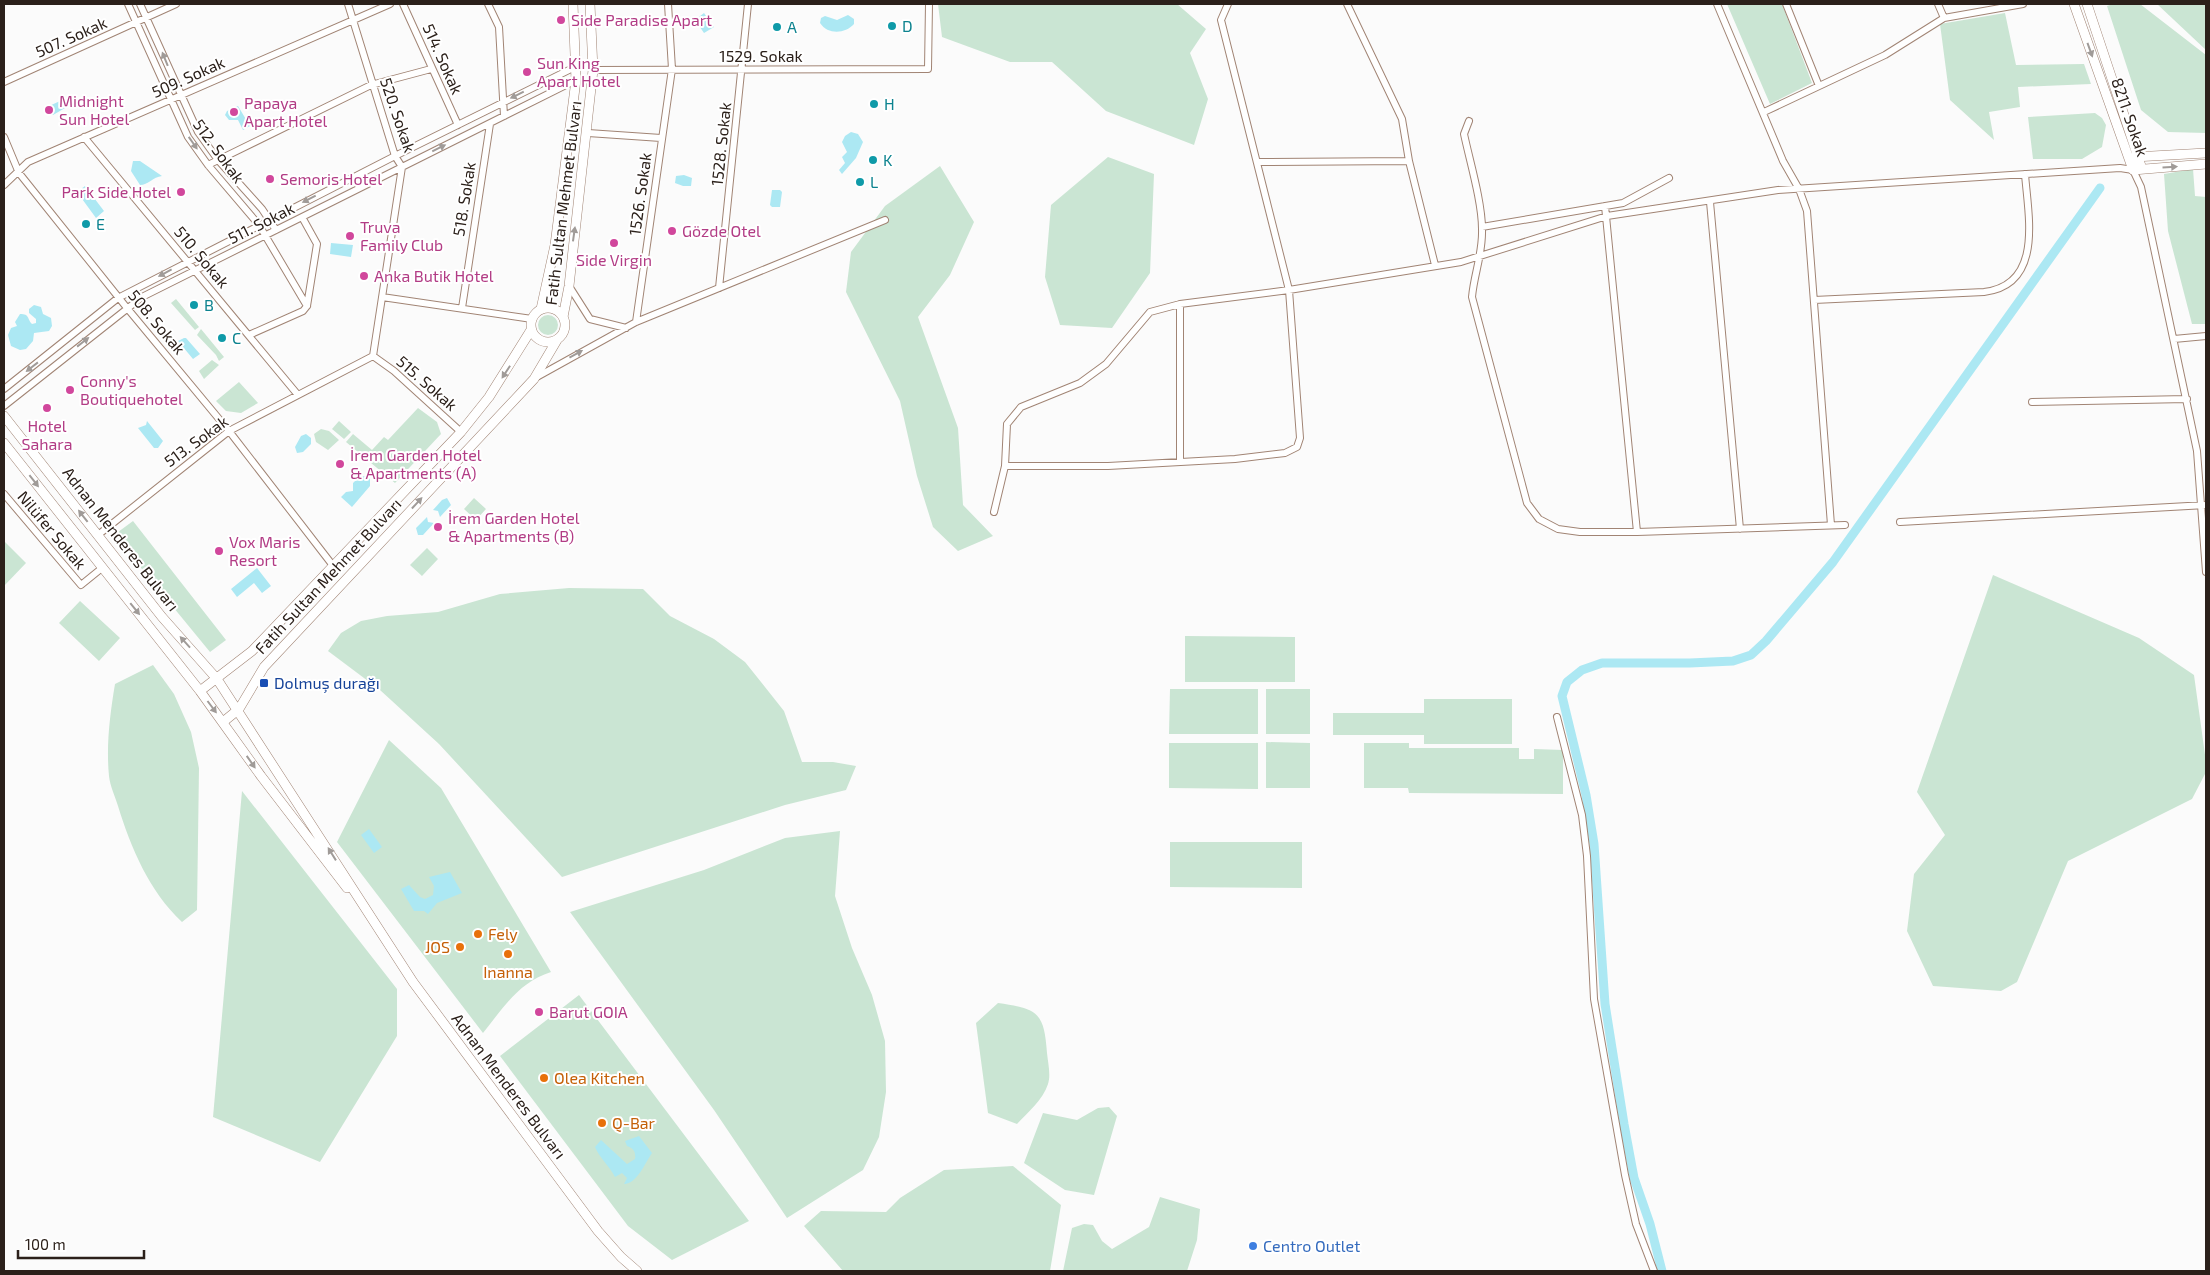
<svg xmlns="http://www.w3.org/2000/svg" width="2210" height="1275" font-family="'Exo 2',sans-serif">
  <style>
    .green { fill: #cae5d3 }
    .water { fill: #ace8f3 }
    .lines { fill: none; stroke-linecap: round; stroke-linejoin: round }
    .canal { stroke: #ace8f3; stroke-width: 9 }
    .minor-casing { stroke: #a18474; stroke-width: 8 }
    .tertiary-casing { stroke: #a18474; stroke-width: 10 }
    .secondary-casing { stroke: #a18474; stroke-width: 10 }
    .minor { stroke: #fff; stroke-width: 6 }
    .tertiary { stroke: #fff; stroke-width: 9 }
    .secondary { stroke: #fff; stroke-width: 9 }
    .oneway { fill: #a09b98 }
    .hotel-dot { fill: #d1479c; stroke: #fff; stroke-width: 2 }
    .culture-dot { fill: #0f9aa8; stroke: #fff; stroke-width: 2 }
    .transit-dot { fill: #1a4fb4; stroke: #fff; stroke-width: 2 }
    .food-dot { fill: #e8710a; stroke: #fff; stroke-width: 2 }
    .shop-dot { fill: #3f7fe0; stroke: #fff; stroke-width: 2 }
    .labels { text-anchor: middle; stroke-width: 4; stroke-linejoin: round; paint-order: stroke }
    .hotel-label { font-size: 16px; fill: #b23c85; stroke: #fff; text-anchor: start }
    .culture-label { font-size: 16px; fill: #0d838f; stroke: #fff; text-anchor: start }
    .street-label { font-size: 16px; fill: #2b201a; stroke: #fff }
    .transit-label { font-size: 16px; fill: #164399; stroke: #fff; text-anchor: start }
    .food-label { font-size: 16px; fill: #c56008; stroke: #fff; text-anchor: start }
    .shop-label { font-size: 16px; fill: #366cbe; stroke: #fff; text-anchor: start }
  </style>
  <rect width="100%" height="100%" fill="#fbfbfb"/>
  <!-- green -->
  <path class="green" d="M938,4H1177L1206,29L1190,53L1208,99L1194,145L1106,111L1052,62H1010L942,37Z
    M1727,4H1782L1812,83L1770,104Z
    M2113,4H2140L2206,55V133L2168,132L2141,110L2107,6Z
    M2157,4H2206V50Z
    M2005,13L2016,65L2084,64L2091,84L2018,87L2020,107L1989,112L1994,140L1950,100L1940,24Z
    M2095,113L2102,118L2106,125L2102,147L2082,159H2033L2028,117Z
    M1108,157L1154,174L1150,273L1112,328L1060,325L1045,277L1051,205Z
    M940,166L974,222L950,275L918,317L958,428L963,505L993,536L958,551L933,527L917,476L900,401L846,292L851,252L885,206Z
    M2193,169L2195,196L2206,197V324H2192L2168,231L2164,174Z
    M176,299L199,327L195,330L171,303Z
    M538 325a10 10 0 1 1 20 0a10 10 0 1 1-20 0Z
    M201,329L224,357L219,361L216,355L197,335Z
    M212,360L219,365L204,379L199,371Z
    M239,382L258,403L241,413L226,411L216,401Z
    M418,408L437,422L441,434L395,483L346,442L353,434L372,450L384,437L388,440Z
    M339,421L351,432L344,439L332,429Z
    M321,429L329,431L339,440L328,450L316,442L314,434Z
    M474,498L486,509L476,520L464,509Z
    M133,521L226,640L210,652L114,535Z
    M4,541L26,563L4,586Z
    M427,548L438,559L422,576L410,565Z
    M1993,575L2139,638L2194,675L2206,762V772L2192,799L2068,861L2017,982L2001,991L1933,986L1907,931L1914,874L1945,835L1917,792Z
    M569,588L643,589L670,616L714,639L745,662L784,711L802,762H833L856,766L846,790L785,805L562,877L439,744L380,690L328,651L341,633L361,621L387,616L438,612L500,594Z
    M80,601L120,638L99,661L59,623Z
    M1185,636L1295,637V682H1185Z
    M153,665L174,694L191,732L199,768L197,910L182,922C149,891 131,848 118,806C115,796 110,786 109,776C106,745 110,714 115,684Z
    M1170,689H1258V734H1169Z
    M1266,689H1310V734H1266Z
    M1424,699H1512V744H1424V735H1333V713H1424Z
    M389,740L441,788L551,972C519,982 503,1008 483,1033L337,842Z
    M1266,742L1310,743V788H1266Z
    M1169,743H1258V789L1169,788Z
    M1364,743H1409V748H1519V759H1534V749L1563,750V794L1409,793L1408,788H1364Z
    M242,791L397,989V1036L320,1162L213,1117Z
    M840,831L835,896L852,948L872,995L885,1041L886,1092L879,1137L863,1170L787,1218L714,1110L570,912L704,870L785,838Z
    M1170,842H1302V888L1170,887Z
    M579,995L749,1221L672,1260L628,1226L500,1056Z
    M998,1003C1038,1009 1044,1012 1047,1053C1048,1063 1051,1075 1048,1084C1043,1100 1028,1112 1017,1124L988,1113L976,1023Z
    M1109,1107L1117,1116L1094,1195L1065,1190L1024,1163L1043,1113L1077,1120L1098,1108Z
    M1013,1166L1061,1205L1050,1271H843L804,1226L821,1211L886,1212L900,1198L944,1170Z
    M1160,1197L1200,1209L1197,1240L1187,1271H1063L1072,1228L1084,1224L1093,1225L1102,1241L1112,1249L1149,1227Z"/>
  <!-- water -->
  <path class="water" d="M704,13L714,27L704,33L695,20Z
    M848,15L854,19V24C845,34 828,35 820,23L821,18L825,16L837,20Z
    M60,101L64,103L65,108L53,115L47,114V107Z
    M238,106L250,126L243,130L238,120H229L225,115L227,111Z
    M851,132L858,134L863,142L856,158L842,174L839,170L845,163L842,157L847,152L842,142L845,136Z
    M133,161H140L162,176C153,177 148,185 140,185L131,171Z
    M684,175L692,178L691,186H683L675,183L676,176Z
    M85,186L104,211L96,218L77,192Z
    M772,190H780L782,192L780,207H772L770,205Z
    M331,243L353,245L351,257L330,254Z
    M34,305L41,307L43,314L51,318L52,326L49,331L34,333L33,341L26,349L20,350L11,346L8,335L11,328L17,326L15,322L20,314C30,314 27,319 32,324L36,323V319L29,313V309Z
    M184,338H186L200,354L193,359L178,341Z
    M147,421L163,441L158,448H154L138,428L146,425Z
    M306,434L311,438V444L303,452L297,453L295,447L301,436Z
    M365,476L370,479V486L352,507L341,497L346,492L353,491V483L359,477Z
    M447,498L451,505L440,517L438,511L433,510L442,500Z
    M427,517L428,522L434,523L423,535H418L416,528Z
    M257,568L271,586L262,593L254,583L237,597L231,589Z
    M369,829L382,847L374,853L361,835Z
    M450,872L462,893L437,903L428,914L424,911H414L401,889L409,885L420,897L425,899L433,895L434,886L429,877Z
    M639,1136L652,1153C645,1163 637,1184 624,1184L627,1178L622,1173L615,1177C609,1165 600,1159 595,1147L601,1140L627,1164L635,1159C636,1153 634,1148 627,1146L625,1141Z"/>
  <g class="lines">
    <!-- canal -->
    <path class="canal" d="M1662,1271L1650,1224L1634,1178L1624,1124L1605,1004L1594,844L1586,795L1562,696L1567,682L1582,670L1602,663H1690L1733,661L1751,655L1766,641L1833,562L2100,188"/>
    <!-- minor casing -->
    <g class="minor-casing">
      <path id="minor" d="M128,4L188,137L208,165L259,225L307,306
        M140,4L198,132L218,160L262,209L276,230
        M348,4L395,156L402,167L373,356
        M403,4L458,125
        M488,4L499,27L504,116
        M1347,4L1402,119L1409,161
        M1717,4L1783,161L1799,189L1807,211L1831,525
        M1786,4L1819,86
        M1938,4L1944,18
        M593,70L928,69L929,4
        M4,82L176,4
        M1764,112L1885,55L1944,18L2023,4
        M1469,121L1464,134C1470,162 1482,202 1482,229C1483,253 1474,274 1472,297L1527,503L1539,519L1558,529L1580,532H1637L1845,525
        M588,133L661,138
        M4,137L19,173L127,308L229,431L334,567
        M84,137L298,395
        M1258,162L1409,161L1435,265
        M208,165L371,85L431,69
        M4,185L28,162L390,4
        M1710,202L1740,529
        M1605,206L1637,532
        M1482,227L1623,203L1669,178
        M569,286L590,319L626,328
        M719,288L748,4
        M382,297L532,319
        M1814,300L1984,292C2044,285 2028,215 2025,174
        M462,308L490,124
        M636,322L672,69L668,4
        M249,335L303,311L307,306L317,244L302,217
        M2174,339L2206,336
        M373,356L394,371L461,432
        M535,378L636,322L885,220
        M4,389L118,298L395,156L577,66
        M2032,402L2187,399
        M4,406L142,297L576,80
        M1180,462V304
        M1005,466H1108L1235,459L1285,453L1297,447L1300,438L1289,290L1221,20L1228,4
        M4,494L81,585L102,568
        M994,512L1005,466L1007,424L1021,407L1080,383L1106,364L1150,312L1180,304L1289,290L1461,262L1607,216L1778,190L2120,168L2133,170L2141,187L2197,451L2206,572
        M1900,522L2206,505
        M98,535L229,431L373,356
        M1557,717L1582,815L1587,856L1594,999L1625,1175L1636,1224L1654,1271"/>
    </g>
    <!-- tertiary casing -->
    <g class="tertiary-casing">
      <path id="tertiary" d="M2074,4L2133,170L2206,164
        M2087,4L2142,169
        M2134,157L2206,153"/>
    </g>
    <!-- secondary casing -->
    <g class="secondary-casing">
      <path id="secondary" d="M531 325a17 17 0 1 1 34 0a17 17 0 1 1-34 0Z
        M541,309L555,245L576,80L573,4
        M563,317L569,286L593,70L590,4
        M4,416L162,617L217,679L413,982L598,1231L621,1257L637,1271
        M4,443L200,691L261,776L347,888
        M200,691L252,651L461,432L489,397L531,330
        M223,722L239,709L264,667L534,379L557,340"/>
    </g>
    <!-- minor -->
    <use href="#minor" class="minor"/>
    <!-- tertiary -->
    <use href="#tertiary" class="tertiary"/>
    <!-- secondary -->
    <use href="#secondary" class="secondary"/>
  </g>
  <!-- one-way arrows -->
  <defs><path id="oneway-solid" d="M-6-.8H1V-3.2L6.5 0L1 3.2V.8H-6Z" transform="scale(1.25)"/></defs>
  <g class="oneway">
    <use href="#oneway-solid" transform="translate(2090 50) rotate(70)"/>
    <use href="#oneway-solid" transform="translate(165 59) rotate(-112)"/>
    <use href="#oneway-solid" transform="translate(517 95) rotate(154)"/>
    <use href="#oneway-solid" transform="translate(193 143) rotate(55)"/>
    <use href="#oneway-solid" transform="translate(439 148) rotate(-26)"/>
    <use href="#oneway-solid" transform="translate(2170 167) rotate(-4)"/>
    <use href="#oneway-solid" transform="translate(309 199) rotate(153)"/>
    <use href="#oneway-solid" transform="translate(574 234) rotate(-82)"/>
    <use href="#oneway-solid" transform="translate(165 273) rotate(152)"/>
    <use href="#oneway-solid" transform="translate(83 342) rotate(-38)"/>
    <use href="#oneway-solid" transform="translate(576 354) rotate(-29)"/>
    <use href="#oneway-solid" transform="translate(32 367) rotate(142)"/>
    <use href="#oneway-solid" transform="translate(506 372) rotate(123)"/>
    <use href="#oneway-solid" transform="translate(34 481) rotate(52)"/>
    <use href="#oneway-solid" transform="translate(417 503) rotate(-47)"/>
    <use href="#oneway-solid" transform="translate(83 516) rotate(-128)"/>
    <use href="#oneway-solid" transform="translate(135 609) rotate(51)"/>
    <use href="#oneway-solid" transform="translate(185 642) rotate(-132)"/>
    <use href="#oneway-solid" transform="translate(212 707) rotate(53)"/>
    <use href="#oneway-solid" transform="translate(251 762) rotate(55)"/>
    <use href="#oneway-solid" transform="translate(332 854) rotate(-122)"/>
  </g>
  <!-- markers -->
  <g class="hotel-dot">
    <circle cx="561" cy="20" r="5"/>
    <circle cx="527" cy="72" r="5"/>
    <circle cx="49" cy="110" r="5"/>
    <circle cx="234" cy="112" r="5"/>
    <circle cx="270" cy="179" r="5"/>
    <circle cx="181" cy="192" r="5"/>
    <circle cx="672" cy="231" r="5"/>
    <circle cx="350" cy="236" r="5"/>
    <circle cx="614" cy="243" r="5"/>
    <circle cx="364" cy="276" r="5"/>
    <circle cx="70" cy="390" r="5"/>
    <circle cx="47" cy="408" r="5"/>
    <circle cx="340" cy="464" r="5"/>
    <circle cx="438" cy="527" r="5"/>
    <circle cx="219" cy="551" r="5"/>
    <circle cx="539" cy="1012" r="5"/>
  </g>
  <g class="culture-dot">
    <circle cx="892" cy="26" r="5"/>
    <circle cx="777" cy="27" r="5"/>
    <circle cx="874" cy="104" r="5"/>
    <circle cx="873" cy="160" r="5"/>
    <circle cx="860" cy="182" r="5"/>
    <circle cx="86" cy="224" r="5"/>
    <circle cx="194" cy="305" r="5"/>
    <circle cx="222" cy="338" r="5"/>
  </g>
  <rect class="transit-dot" x="259" y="678" width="10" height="10" rx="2.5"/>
  <g class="food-dot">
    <circle cx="478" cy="934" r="5"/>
    <circle cx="460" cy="947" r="5"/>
    <circle cx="508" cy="954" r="5"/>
    <circle cx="544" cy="1078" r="5"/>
    <circle cx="602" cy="1123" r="5"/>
  </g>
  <circle class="shop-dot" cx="1253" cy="1246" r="5"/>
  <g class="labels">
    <!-- hotel labels -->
    <g class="hotel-label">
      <text x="571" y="26">Side Paradise Apart</text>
      <text x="537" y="69">Sun King<tspan x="537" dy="18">Apart Hotel</tspan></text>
      <text x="59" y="107">Midnight<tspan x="59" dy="18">Sun Hotel</tspan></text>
      <text x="244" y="109">Papaya<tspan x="244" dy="18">Apart Hotel</tspan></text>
      <text x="280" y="185">Semoris Hotel</text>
      <text x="171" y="198" text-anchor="end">Park Side Hotel</text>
      <text x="360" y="233">Truva<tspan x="360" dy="18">Family Club</tspan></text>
      <text x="682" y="237">Gözde Otel</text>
      <text x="614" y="266" text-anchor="middle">Side Virgin</text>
      <text x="374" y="282">Anka Butik Hotel</text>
      <text x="80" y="387">Conny's<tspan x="80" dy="18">Boutiquehotel</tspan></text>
      <text x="47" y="432" text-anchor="middle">Hotel<tspan x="47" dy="18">Sahara</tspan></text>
      <text x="350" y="461">İrem Garden Hotel<tspan x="350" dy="18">&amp; Apartments (A)</tspan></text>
      <text x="448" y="524">İrem Garden Hotel<tspan x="448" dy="18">&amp; Apartments (B)</tspan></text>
      <text x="229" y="548">Vox Maris<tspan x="229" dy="18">Resort</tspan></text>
      <text x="549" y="1018">Barut GOIA</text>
    </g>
    <!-- culture labels -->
    <g class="culture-label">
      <text x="902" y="32">D</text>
      <text x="787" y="33">A</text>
      <text x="884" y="110">H</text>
      <text x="883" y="166">K</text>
      <text x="870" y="188">L</text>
      <text x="96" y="230">E</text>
      <text x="204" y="311">B</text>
      <text x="232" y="344">C</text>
    </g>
    <!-- street labels -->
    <g class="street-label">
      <text transform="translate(71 37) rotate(-24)" y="6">507. Sokak</text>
      <text x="761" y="62">1529. Sokak</text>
      <text transform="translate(443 59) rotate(66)" y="6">514. Sokak</text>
      <text transform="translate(188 77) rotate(-24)" y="6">509. Sokak</text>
      <text transform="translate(398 115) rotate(71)" y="6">520. Sokak</text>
      <text transform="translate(2130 117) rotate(71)" y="6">8211. Sokak</text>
      <text transform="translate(721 144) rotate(-84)" y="6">1528. Sokak</text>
      <text transform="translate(219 151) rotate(54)" y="6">512. Sokak</text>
      <text transform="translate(640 194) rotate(-82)" y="6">1526. Sokak</text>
      <text transform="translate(464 199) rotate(-81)" y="6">518. Sokak</text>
      <text transform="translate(563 203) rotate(-83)" y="6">Fatih Sultan Mehmet Bulvarı</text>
      <text transform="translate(261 223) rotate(-27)" y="6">511. Sokak</text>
      <text transform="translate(202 257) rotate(50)" y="6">510. Sokak</text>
      <text transform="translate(157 322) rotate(50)" y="6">508. Sokak</text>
      <text transform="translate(427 383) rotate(41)" y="6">515. Sokak</text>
      <text transform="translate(196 441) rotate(-36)" y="6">513. Sokak</text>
      <text transform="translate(52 530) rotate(50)" y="6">Nilüfer Sokak</text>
      <text transform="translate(121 539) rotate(52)" y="6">Adnan Menderes Bulvarı</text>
      <text transform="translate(328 576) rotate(-47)" y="6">Fatih Sultan Mehmet Bulvarı</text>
      <text transform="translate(509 1086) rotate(53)" y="6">Adnan Menderes Bulvarı</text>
    </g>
    <!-- transit labels -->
    <g class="transit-label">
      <text x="274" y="689">Dolmuş durağı</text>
    </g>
    <!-- food labels -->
    <g class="food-label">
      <text x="488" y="940">Fely</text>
      <text x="450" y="953" text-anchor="end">JOS</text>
      <text x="508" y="978" text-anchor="middle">Inanna</text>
      <text x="554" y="1084">Olea Kitchen</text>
      <text x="612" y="1129">Q-Bar</text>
    </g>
    <!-- shop labels -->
    <g class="shop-label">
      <text x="1263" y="1252">Centro Outlet</text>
    </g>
  </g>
  <!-- border -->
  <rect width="2210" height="1275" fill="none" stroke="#2b201a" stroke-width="10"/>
  <!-- scale -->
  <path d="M18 1250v8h126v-8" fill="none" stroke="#2b201a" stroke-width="2.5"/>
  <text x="25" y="1250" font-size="15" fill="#2b201a" stroke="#ffffff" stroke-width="4" paint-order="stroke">100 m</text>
</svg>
